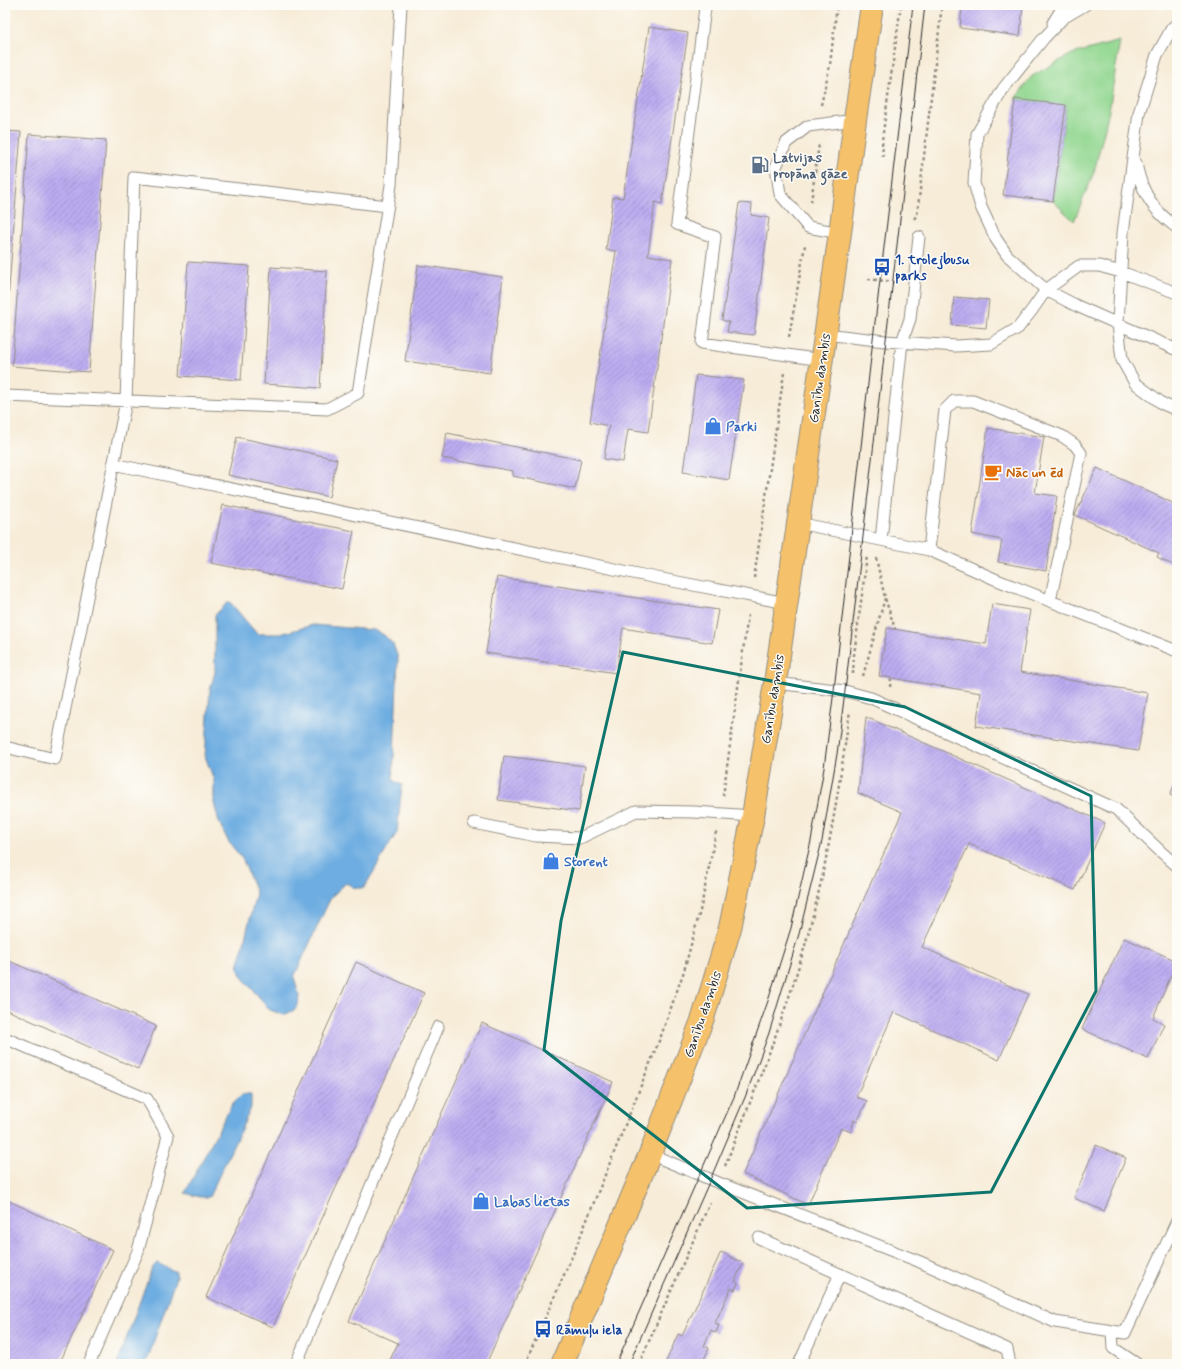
<svg xmlns="http://www.w3.org/2000/svg" width="1182" height="1369" font-family="Mynerve,sans-serif">
  <style>
    .grass { fill: #92d790; stroke: #5e815e }
    .water { fill: #6eade1; stroke: #4c6c86 }
    .building { fill: url(#building-hatch) }
    .lines { fill: none; stroke-linecap: round; stroke-linejoin: round }
    .service-casing { stroke: #918c82; stroke-width: 13 }
    .primary-casing { stroke: #918c82; stroke-width: 24 }
    .path { stroke: #918c82; stroke-width: 2.5; stroke-dasharray: 3 3; stroke-linecap: butt }
    .service { stroke: #fff; stroke-width: 11 }
    .primary { stroke: #f5c16b; stroke-width: 22 }
    .tram { stroke: #2b2b2b; stroke-width: 1 }
    .marked { fill: none; stroke: #0f766e; stroke-width: 3; stroke-linejoin: round }
    .labels { text-anchor: middle; stroke-width: 3; stroke-linejoin: round; paint-order: stroke }
    .service-label { font-size: 14px; font-weight: bold; fill: #4e5e75; stroke: #fdfcf7; text-anchor: start }
    .transit-label { font-size: 14px; font-weight: bold; fill: #164399; stroke: #fdfcf7; text-anchor: start }
    .street-label { font-size: 14px; fill: #2b2b2b; stroke: #fdfcf7 }
    .shop-label { font-size: 14px; font-weight: bold; fill: #366cbe; stroke: #fdfcf7; text-anchor: start }
    .food-label { font-size: 14px; font-weight: bold; fill: #c56008; stroke: #fdfcf7; text-anchor: start }
  </style>
  <defs>
    <pattern id="building-hatch" width="6" height="6" patternUnits="userSpaceOnUse"><rect width="6" height="6" fill="#bcacf1"/><path d="M-1 1l2-2M0 6l6-6M5 7l2-2" fill="none" stroke="#998cc3"/></pattern>
  </defs>
  <rect width="100%" height="100%" fill="#fdfcf7"/>
  <filter id="ink" filterUnits="userSpaceOnUse"><feTurbulence type="fractalNoise" baseFrequency=".025" numOctaves="2"/><feDisplacementMap in="SourceGraphic" scale="8" xChannelSelector="R" yChannelSelector="G"/><feConvolveMatrix kernelMatrix="1 2 1 2 8 2 1 2 1" color-interpolation-filters="sRGB"/></filter>
  <filter id="wash" filterUnits="userSpaceOnUse"><feTurbulence type="fractalNoise" baseFrequency=".012" numOctaves="4" result="noise"/><feDisplacementMap in="SourceGraphic" scale="16" xChannelSelector="R" yChannelSelector="G"/><feGaussianBlur stdDeviation="0.9" result="paint"/><feColorMatrix in="noise" values="0 0 0 0 0 0 0 0 0 0 0 0 0 0 0 0 0 1.4 0 .05"/><feComposite in="paint" operator="in"/></filter>
  <g filter="url(#wash)">
    <rect width="100%" height="100%" fill="#f7ecd8"/>
    <!-- grass -->
    <path class="grass" d="M1120,41L1109,111L1094,172L1074,221L1053,201L1066,106L1015,99L1032,76L1072,54Z"/>
    <!-- water -->
    <path class="water" d="M229,601L257,634H280L313,625L374,630L384,635L393,644L398,658L393,780L402,785L397,832L364,888H355L346,883L331,897L294,977L299,996L298,1005L294,1010L284,1015L270,1010L242,977L238,968L256,893L243,860L228,841L219,822L214,803V780L205,756L210,690L215,672V615Z
      M242,1094H251V1108L209,1197H200L185,1193L232,1104Z
      M157,1263L176,1272V1277L146,1364H117L152,1268Z"/>
    <g id="blocks">
      <!-- building -->
      <path class="building" d="M962,5H1023L1020,36L960,28Z
        M649,27L688,33L662,204L655,202L648,255L672,259L648,432L628,429L623,462L604,459L609,426L590,422L616,251L606,250L613,197L623,198Z
        M1015,99L1066,105L1053,201L1003,195Z
        M5,131L21,132L6,327H5Z
        M29,134L106,140L89,372L12,366Z
        M739,203L752,204L751,215L769,218L754,335L727,332L729,322L722,320Z
        M188,262L249,266L241,380L180,376Z
        M418,265L503,277L490,373L405,361Z
        M271,267L327,271L320,388L264,384Z
        M954,297L989,300L986,328L952,325Z
        M696,375L744,380L729,480L683,472Z
        M988,428L1044,437L1035,493L1057,496L1046,571L998,562L1002,540L972,534Z
        M447,433L581,460L575,489L513,476V471L442,458Z
        M237,437L337,459L329,497L228,475Z
        M1097,468L1177,505V567L1157,557L1159,553L1075,515Z
        M223,505L354,531L342,589L211,563Z
        M497,577L718,610L712,643L623,628L616,673L486,653Z
        M992,604L1030,610L1020,672L1148,693L1138,751L976,726L981,693L879,676L887,628L986,644Z
        M866,717L1105,823L1075,890L969,844L922,947L1028,994L999,1060L894,1012L856,1097L867,1101L857,1122L854,1120L851,1132L841,1128L808,1205L743,1174L902,812L858,793Z
        M504,756L585,766L579,811L498,800Z
        M1177,779V799L1170,795Z
        M1124,938L1177,961L1153,1018L1164,1024L1148,1059L1082,1029Z
        M5,959L156,1026L138,1069L5,1009Z
        M356,962L424,993L273,1327L206,1297Z
        M482,1023L613,1082L486,1364H388L398,1343L349,1321Z
        M1096,1145L1126,1158L1104,1211L1074,1198Z
        M5,1199L113,1250L59,1364H5Z
        M721,1252L743,1263L735,1281L738,1283L735,1290L731,1288L715,1323L719,1325L716,1333L711,1330L704,1346L709,1348L702,1364H665L678,1334L682,1336Z"/>
    </g>
  </g>
  <g filter="url(#ink)">
    <use href="#blocks" fill-opacity="0" stroke="#918c82" stroke-width="1"/>
    <g class="lines">
      <!-- service casing -->
      <g class="service-casing">
        <path id="service" d="M1085,5L1063,18L1044,38L1003,89L977,134L974,183L981,207L996,239L1007,255L1046,290L1077,306L1177,350
          M705,8L677,224L715,237L702,343L822,360
          M1053,23L1064,5
          M1177,24L1172,28L1157,55L1139,113L1123,233L1118,323L1122,360L1135,383L1163,404L1177,410
          M1136,163C1139,180 1146,198 1158,211C1163,217 1171,223 1177,228
          M840,233L808,227L780,194L776,167L786,143L808,126L855,120
          M825,334L885,341L956,346L991,344L1018,328L1032,310L1046,290L1079,266H1099L1121,272L1177,293
          M5,396L327,409L358,393L391,185L401,5
          M113,464L657,578L786,603
          M798,523L929,550L997,580L1177,651
          M881,540L902,342L910,319L919,237
          M929,550L945,410L954,401H973L1062,436L1075,445L1081,453L1050,601
          M775,683L845,691L871,698L1116,809L1159,850L1177,866
          M5,747L55,759L126,401L134,177L388,206
          M474,823L536,836L580,838L636,811L694,812L753,816
          M5,1038L147,1099L168,1136L138,1251L89,1364
          M650,1154L719,1183L918,1261L1055,1322L1125,1333L1177,1221
          M759,1238L1007,1349L1010,1364
          M1112,1331L1113,1348L1137,1364
          M296,1364L438,1027
          M799,1364L840,1274"/>
      </g>
      <!-- primary casing -->
      <g class="primary-casing">
        <path id="primary" d="M562,1364L650,1154L703,1018L730,928L753,816L775,683L840,233L855,120L872,5"/>
      </g>
      <!-- path -->
      <path class="path" d="M821,105L830,65L837,5
        M883,157L882,140L901,5
        M811,202L819,144
        M914,219L917,215L942,5
        M868,279L895,282
        M789,337L805,245
        M876,558L885,598L895,629
        M754,578L784,373
        M853,674L854,655L867,556
        M863,676L885,598
        M890,687L891,679
        M723,796L748,615
        M725,1166C758,1082 793,998 814,911C831,845 840,778 850,711
        M525,1364L574,1252L661,1036L684,971L701,907L716,832
        M639,1364L711,1200"/>
      <!-- service -->
      <use href="#service" class="service"/>
      <!-- primary -->
      <use href="#primary" class="primary"/>
      <!-- tram -->
      <path class="tram" d="M616,1364L734,1097L768,1001L791,928L811,841L824,768L834,690L873,339L913,5
        M629,1364L710,1180L746,1095L769,1033L799,934L822,841L837,754L845,691L925,5"/>
    </g>
  </g>
  <!-- marked area -->
  <path class="marked" d="M623,652L905,707L1091,796L1096,991L991,1192L747,1208L544,1050L561,921Z"/>
  <!-- icons -->
  <defs>
    <g id="fuel-bare" transform="scale(1.38)"><path d="M-5.5-6h7V0h2V4h1.3V-2.5L3-4.5l.8-.8L6-3V5H2.5V1h-1V6h-7ZM-4.2-4.7v3.2H.2V-4.7Z" fill="#5c6f8a" stroke="#fdfcf7" stroke-width="2.5" paint-order="stroke"/></g>
    <g id="bus-bare" transform="scale(1.38)"><path d="M-5-6H5V4H4V6H2V4H-2V6H-4V4H-5ZM-3.5-4V0h7V-4ZM-3.5 1.2v1.5H-2V1.2ZM2 1.2v1.5H3.5V1.2Z" fill="#1a4fb4" stroke="#fdfcf7" stroke-width="2.5" paint-order="stroke"/></g>
    <g id="shop-bare" transform="scale(1.38)"><path d="M-5-2.5h2.3a2.7 3.5 0 0 1 5.4 0H5L5.5 6h-11ZM-1.5-2.5h3a1.5 2.3 0 0 0-3 0Z" fill="#3f7fe0" stroke="#fdfcf7" stroke-width="2.5" paint-order="stroke"/></g>
    <g id="cafe-bare" transform="scale(1.38)"><path d="M-5.5-4.5H6V0H3Q3 3.5 0 3.5H-2.5Q-5.5 3.5-5.5 0ZM3-3.2v2h1.7v-2ZM-6 4.5H4V6H-6Z" fill="#e8710a" stroke="#fdfcf7" stroke-width="2.5" paint-order="stroke"/></g>
  </defs>
  <g fill-rule="evenodd">
    <use href="#fuel-bare" x="760" y="165"/>
    <use href="#bus-bare" x="882" y="267"/>
    <use href="#shop-bare" x="713" y="426"/>
    <use href="#cafe-bare" x="993" y="472"/>
    <use href="#shop-bare" x="551" y="861"/>
    <use href="#shop-bare" x="481" y="1201"/>
    <use href="#bus-bare" x="543" y="1329"/>
  </g>
  <g class="labels">
    <!-- service labels -->
    <g class="service-label">
      <text x="773" y="162">Latvijas<tspan x="773" dy="16">propāna gāze</tspan></text>
    </g>
    <!-- transit labels -->
    <g class="transit-label">
      <text x="895" y="264">1. trolejbusu<tspan x="895" dy="16">parks</tspan></text>
      <text x="556" y="1334">Rāmuļu iela</text>
    </g>
    <!-- street labels -->
    <g class="street-label">
      <text transform="translate(819 378) rotate(-82)" y="5">Ganību dambis</text>
      <text transform="translate(772 699) rotate(-81)" y="5">Ganību dambis</text>
      <text transform="translate(702 1014) rotate(-71)" y="5">Ganību dambis</text>
    </g>
    <!-- shop labels -->
    <g class="shop-label">
      <text x="726" y="431">Parki</text>
      <text x="564" y="866">Storent</text>
      <text x="494" y="1206">Labas lietas</text>
    </g>
    <!-- food labels -->
    <g class="food-label">
      <text x="1006" y="477">Nāc un ēd</text>
    </g>
  </g>
  <!-- margin -->
  <rect width="1182" height="1369" fill="none" stroke="#fdfcf7" stroke-width="20"/>
</svg>
